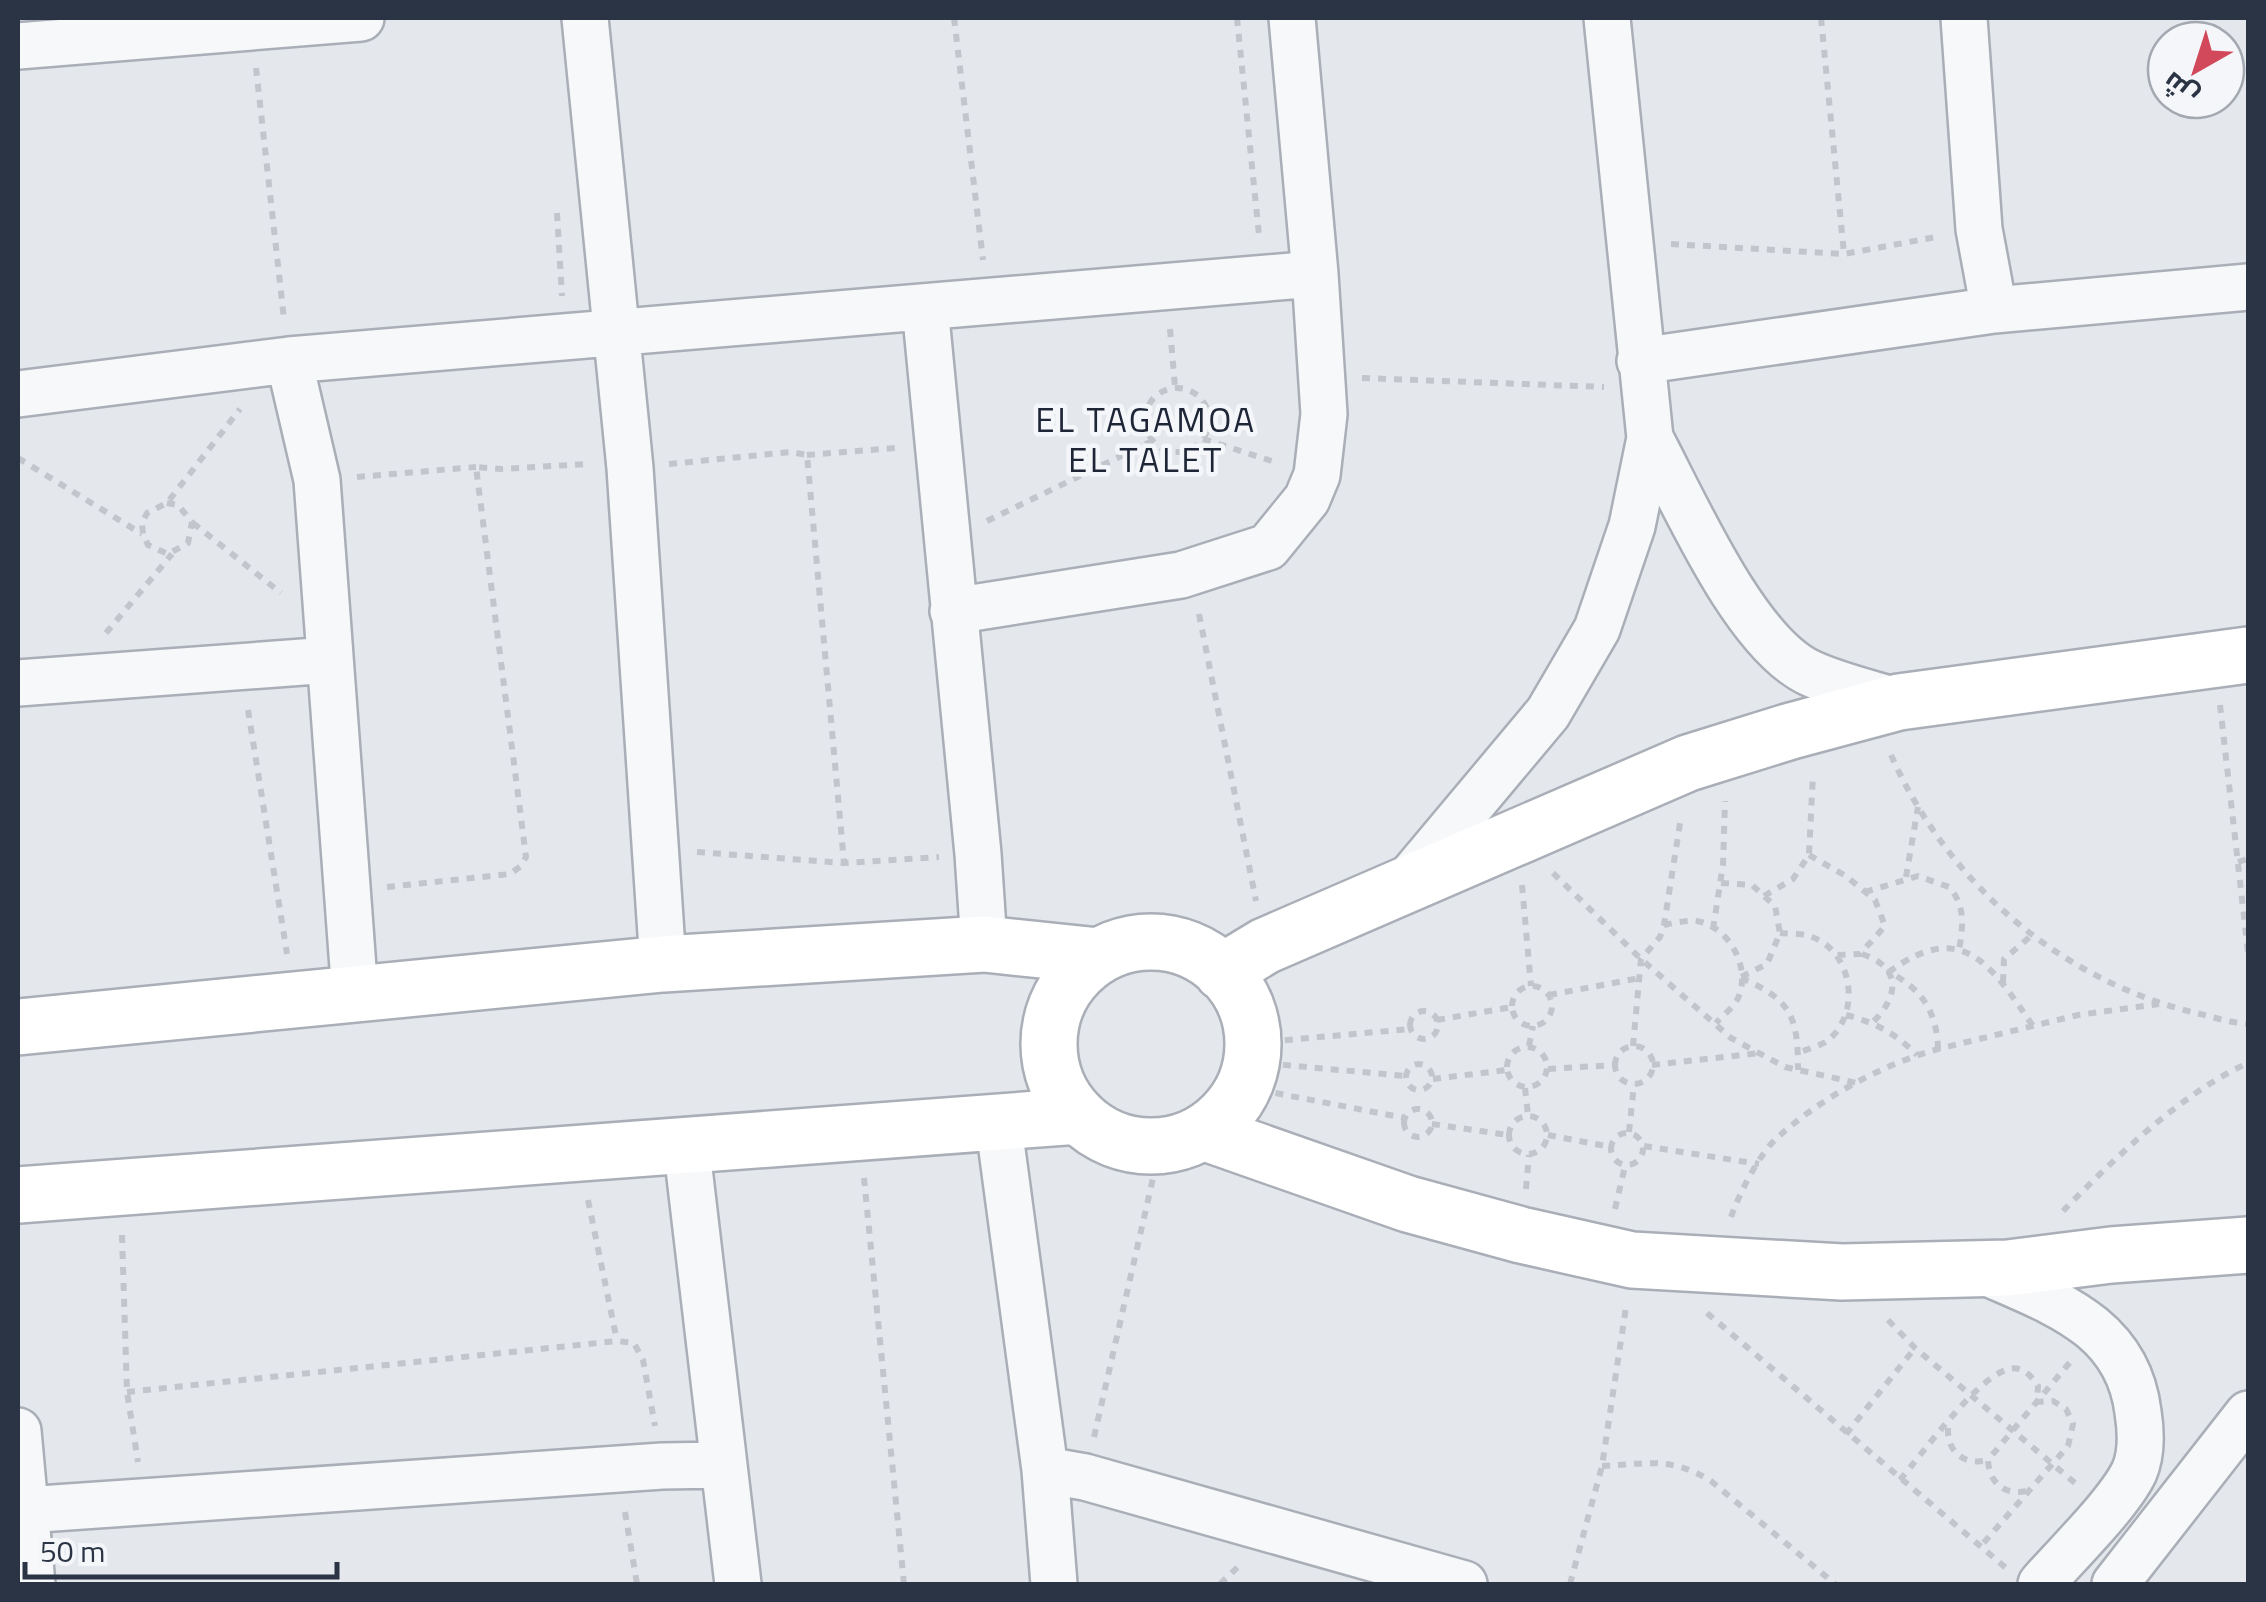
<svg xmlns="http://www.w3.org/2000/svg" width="2266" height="1602" font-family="'Titillium Web',Cairo,sans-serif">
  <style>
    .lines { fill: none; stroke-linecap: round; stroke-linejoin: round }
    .street-casing { stroke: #a9aeb7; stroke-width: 50 }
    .secondary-casing { stroke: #a9aeb7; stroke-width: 60 }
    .path { stroke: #c2c5cb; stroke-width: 6; stroke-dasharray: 8 8; stroke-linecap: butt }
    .street { stroke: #f7f8fa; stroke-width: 45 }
    .secondary { stroke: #fff; stroke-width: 55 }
    .labels { text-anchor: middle; stroke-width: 9; stroke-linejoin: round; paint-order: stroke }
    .quarter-label { font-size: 35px; letter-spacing: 2.5px; fill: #1d2536; stroke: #f4f6f9 }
  </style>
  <rect width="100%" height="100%" fill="#e4e7ec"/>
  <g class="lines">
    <!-- street casing -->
    <g class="street-casing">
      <path id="street" d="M585,18L630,468L663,964
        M1964,18L1979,229L1994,310
        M18,46L361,18
        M925,307L978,854L984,944
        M289,360L317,480L355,995
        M1640,361L1994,310L2248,287
        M18,394L289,360L1315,274
        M1650,438C1684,502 1745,643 1810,673C1838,686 1870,693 1899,702
        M953,611L1181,575L1268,547L1307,499L1317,475L1324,414L1315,274L1292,18
        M18,683L330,660
        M1404,885L1548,713L1597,629L1632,526L1650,438L1607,18
        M998,1120L1045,1470L1054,1584
        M686,1143L738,1584
        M1977,1268C2048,1301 2127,1322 2138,1412C2141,1431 2142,1454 2134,1472C2118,1505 2066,1555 2041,1584
        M18,1431L32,1584
        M1045,1470L1085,1477L1464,1584
        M25,1510L662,1466L722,1465
        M2115,1584L2248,1414"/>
    </g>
    <!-- secondary casing -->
    <g class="secondary-casing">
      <path id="secondary" d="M1049 1044a102 102 0 1 1 204 0a102 102 0 1 1-204 0Z
        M1222,972L1265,946L1688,763L1791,731L1899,702L2248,655
        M18,1027L663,964L984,944L1099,956
        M1203,1132L1408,1204L1521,1235L1632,1260L1842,1272L2008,1268L2111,1255L2248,1245
        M18,1195L1079,1116"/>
    </g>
    <!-- path -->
    <path class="path" d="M954,18L983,260
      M1237,18L1259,235
      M1821,18L1844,254
      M256,68L284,319
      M557,213L562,296
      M1671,244L1844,254L1936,237
      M1170,329L1175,387
      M1362,378L1604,387
      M1145 420a32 32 0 1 1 64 0a32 32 0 1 1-64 0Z
      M1203,439L1278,463
      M807,455L895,448
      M18,458L142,534
      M669,464L791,452L807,455L844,863
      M357,477L476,467
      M167,503L178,505L192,522L188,543L168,554L148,545L143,534L142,523L147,513L167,503L240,409
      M987,521L1152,441
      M193,523L281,593
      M1199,614L1256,901
      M106,633L172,554
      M2220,705L2248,952
      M248,710L287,954
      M1891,755C1948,883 2059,980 2196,1013C2213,1017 2231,1023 2248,1024
      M697,852L844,863L939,857
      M1809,855L1846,876L1875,900L1885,926L1860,954L1837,955
      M2238,862L2248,859
      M1553,873L1641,959L1731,1038L1785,1067L1857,1083
      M1906,877L1918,807
      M1721,883L1752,885L1775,906L1780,933L1767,964L1741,977
      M1522,885L1531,986
      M387,887L510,874L521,866L526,857L476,467L501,469L587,464
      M1865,892L1918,876L1949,887C1966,906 1963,927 1959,950
      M1764,896L1793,879L1809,855L1813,774
      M1664,925C1674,923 1686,920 1696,921C1729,925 1753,970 1737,1000C1733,1008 1722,1016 1716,1023
      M1713,929L1723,865L1725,801
      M1780,933C1790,934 1803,933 1812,937C1853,952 1862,1014 1827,1041C1820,1046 1807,1049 1798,1053
      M1862,954C1901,967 1900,995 1873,1022
      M1741,978C1792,1000 1798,1017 1798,1070
      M2003,982L2004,959L2032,935
      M1512 1006a20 20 0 1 1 40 0a20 20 0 1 1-40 0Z
      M1549,995L1640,978
      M1410 1025a14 14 0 1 1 28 0a14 14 0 1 1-28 0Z
      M1846,1015C1876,1023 1895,1033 1917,1055
      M1437,1020L1512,1007
      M1253,1043L1410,1029
      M1529,1046L1533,1026
      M1633,1046L1641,959L1660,937L1664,925L1681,817
      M1615 1065a19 19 0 1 1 38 0a19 19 0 1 1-38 0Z
      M1507 1067a20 20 0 1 1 40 0a20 20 0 1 1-40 0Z
      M1938,1049C1937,1012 1922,989 1889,972C1962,918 1991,965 2033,1026
      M1251,1062L1406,1076
      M1406 1077a13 13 0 1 1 26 0a13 13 0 1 1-26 0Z
      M1652,1065L1760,1053
      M1548,1069L1615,1065
      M1433,1079L1507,1070
      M1244,1087L1405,1118
      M1525,1088L1528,1115
      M1404 1123a14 14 0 1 1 28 0a14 14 0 1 1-28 0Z
      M1509 1135a19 19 0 1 1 38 0a19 19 0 1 1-38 0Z
      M1432,1124L1508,1135
      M1629,1132L1634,1084
      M1611 1149a16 16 0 1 1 32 0a16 16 0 1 1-32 0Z
      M1548,1135L1611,1147
      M1644,1146L1759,1164
      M864,1178L904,1584
      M1526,1189L1529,1155
      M588,1200L617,1341
      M1615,1209L1625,1166
      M2063,1211C2115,1158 2180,1094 2248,1063
      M1731,1217C1739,1194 1760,1152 1779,1136C1823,1097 1881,1065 1938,1049L2078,1015L2159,1004
      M122,1235L127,1392L138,1462
      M1707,1313L2006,1568
      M1888,1320L1915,1348L2075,1483
      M127,1392L617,1341L634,1343L643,1360L655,1426
      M1948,1428C1947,1452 1964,1466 1988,1460
      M1846,1434L1915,1348
      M1094,1437L1159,1152
      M1602,1466C1646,1464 1671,1456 1711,1481L1835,1584
      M1900,1480C1922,1454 1976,1379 2006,1370C2021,1364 2031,1375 2038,1386L2037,1402L2053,1401L2066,1409L2073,1424L2068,1446L1980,1547
      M2026,1491C2004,1496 1989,1482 1988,1460L2071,1361
      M625,1512L637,1584
      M1220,1584L1241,1564
      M1570,1584L1602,1466L1626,1307"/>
    <!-- street -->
    <use href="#street" class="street"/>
    <!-- secondary -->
    <use href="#secondary" class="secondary"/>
  </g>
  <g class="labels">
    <!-- quarter labels -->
    <g class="quarter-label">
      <text x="1146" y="432">EL TAGAMOA<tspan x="1146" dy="40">EL TALET</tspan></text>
    </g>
  </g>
  <!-- border -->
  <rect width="2266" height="1602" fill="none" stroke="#2b3445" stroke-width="40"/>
  <!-- north arrow -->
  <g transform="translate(2196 70) rotate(219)"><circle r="48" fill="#f4f6f9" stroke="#a4a8b1" stroke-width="2.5"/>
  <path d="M0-8L18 38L0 25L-18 38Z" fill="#d1495b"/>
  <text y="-15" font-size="28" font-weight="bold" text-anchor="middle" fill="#2b3445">ش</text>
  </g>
  <!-- scale -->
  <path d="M25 1562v15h312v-15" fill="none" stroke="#2b3445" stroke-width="5"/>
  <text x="40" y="1562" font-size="30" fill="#2b3445" stroke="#f4f6f9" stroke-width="8" paint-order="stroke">50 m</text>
</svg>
